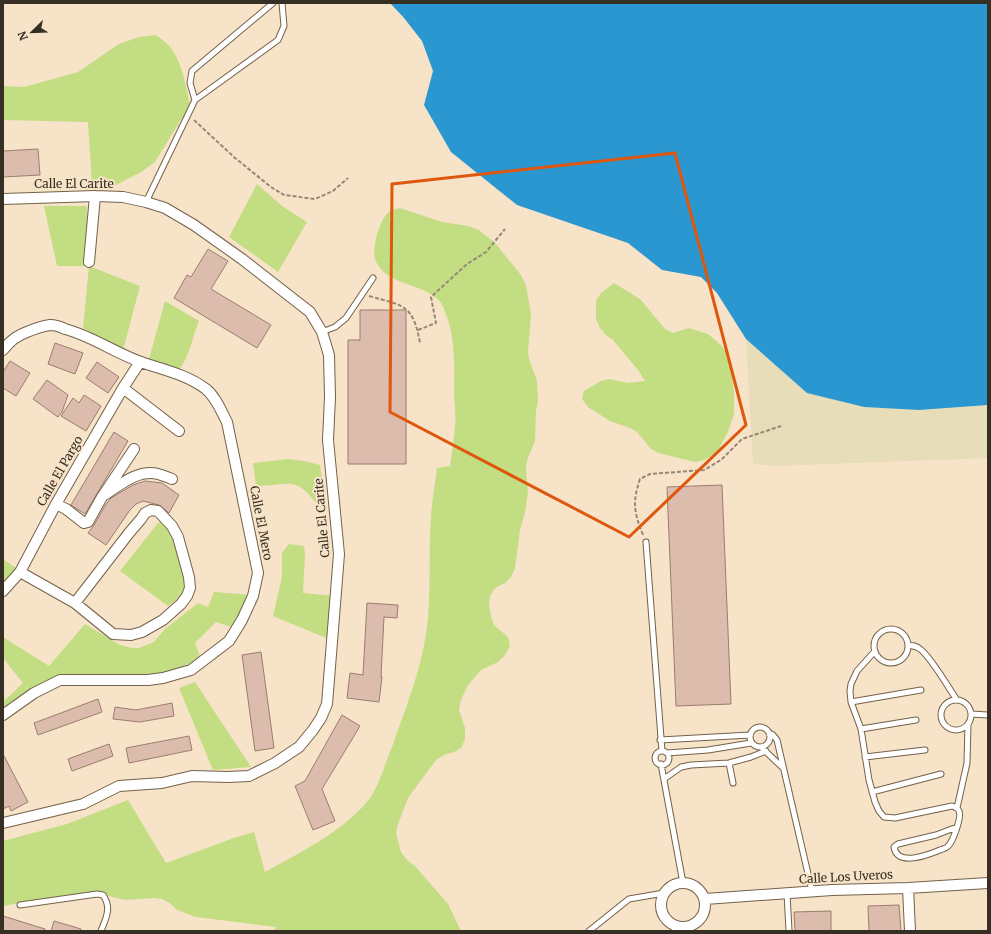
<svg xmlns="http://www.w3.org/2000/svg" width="991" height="934" font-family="Merriweather,serif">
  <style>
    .green { fill: #c3dd83 }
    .sand { fill: #e7ddb8 }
    .water { fill: #2b97d1 }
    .building { fill: #dcbcad; stroke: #9b7d6f }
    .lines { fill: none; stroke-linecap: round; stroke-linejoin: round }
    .service-casing { stroke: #736149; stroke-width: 7 }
    .minor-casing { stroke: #736149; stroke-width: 12 }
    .path { stroke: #968876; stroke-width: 2; stroke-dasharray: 4 2; stroke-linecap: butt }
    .service { stroke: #fff; stroke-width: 5 }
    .minor { stroke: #fff; stroke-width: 10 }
    .marked { fill: none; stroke: #df570d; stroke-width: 3; stroke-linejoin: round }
    .labels { text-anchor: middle; stroke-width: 4; stroke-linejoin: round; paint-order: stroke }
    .street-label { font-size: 12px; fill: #362f24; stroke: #f7e3c8 }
  </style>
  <rect width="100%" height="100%" fill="#f7e3c8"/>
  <!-- green -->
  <path class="green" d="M155,35C181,48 184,79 190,105L155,162L141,172L116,185H92L88,122L3,120V86L24,87L78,72L119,44L139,37Z
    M257,184L282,206L307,222L278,272L229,237Z
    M44,206H87L86,266H57Z
    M400,208L442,222L469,226L479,230L495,243L521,275L526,285L531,314L528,353L530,362L537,381L538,402L536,411L535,441L527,460L526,470L528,492L525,512L520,530L515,568L511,577L505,583L495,588L490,596L489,606L491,616L494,625L508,637L510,646L505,655L498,662L481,670L468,685L461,700L459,710L465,728V739L461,748L454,752L444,755L436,760L408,798L398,824L396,833L401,852L407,860L415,866L448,904L461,931H274L276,927L196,917L177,910L171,904L162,899L154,898L125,900L101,894L66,895L3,906V841L67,824L128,800L166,863L234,838L254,832L265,872C301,852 340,833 367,802C380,786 384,765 392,747C405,710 420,673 426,634C432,595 428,555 431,516C432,500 435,484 437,468L450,466C452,452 454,439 455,426C456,416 455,406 454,396C454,369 456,342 447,317C445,313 444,307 441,303C426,282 382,286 375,258C372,248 379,223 386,215C389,211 395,209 400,208Z
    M89,266L140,286L123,350L83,328Z
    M614,283L640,299L665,329L673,333L689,328L708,334L721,345L727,353L730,362L734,393V414L728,432L718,450L711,456L704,460L695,462L658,453L650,448L637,432L630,428L610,421L588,407L582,399L584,391L601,381L609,379L628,383L645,381L638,370L613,340L606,335L600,328L596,319V301L601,293Z
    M165,301L199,321C192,337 190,357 178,371L149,359Z
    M288,459L304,461L320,465L327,508L319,507C295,474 290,486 256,486L253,463Z
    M162,521L170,525L188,582C184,594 178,599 168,606L120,571L158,523Z
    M289,544L304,546L305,555L303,593L334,596L331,640L273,616L282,577V553Z
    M3,559L16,568L3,588Z
    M214,592L253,595L237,629L216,622L195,643L201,659L176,669L146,677L57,681L3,718V702L23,683L3,658V637L49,666L85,624L120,645L132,648H139L154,642L165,629L198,603L208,607Z
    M195,682L251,767L213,770L179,688Z"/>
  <!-- sand -->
  <path class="sand" d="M746,339L807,393L864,407L919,410L988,405V458L776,466L753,464Z"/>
  <!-- water -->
  <path class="water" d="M390,3H988V405L919,410L864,407L807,393L746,339L717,293L701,277L662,270L628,243L517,205L451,152L424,105L433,71L422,41L404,18Z"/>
  <!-- building -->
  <path class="building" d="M38,149L40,175L3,177V151Z
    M208,249L228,261L211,289L271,325L257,348L174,298L187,275L191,277Z
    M360,310H406V464H348V340H360Z
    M55,343L83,353L75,374L48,364Z
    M10,361L30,373L16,396L3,388V372Z
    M97,362L119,377L108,393L86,378Z
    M47,380L68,395L62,412L58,417L33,399Z
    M84,395L101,406L86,431L61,416L73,398L79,403Z
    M114,432L128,441L85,514L71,505Z
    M145,481L162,483L179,495L169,513L159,505L143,501L136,504L130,510L106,545L88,533L94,525L105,506L111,498L133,485Z
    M722,485L731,704L676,706L667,487Z
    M367,603L398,605L397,618L384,617L381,677H382L379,702L347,698L350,673L363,675Z
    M261,652L274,748L255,751L242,655Z
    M98,699L102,712L38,735L34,723Z
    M172,703L174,716L140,722L113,719L115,707L136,710Z
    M342,715L360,726L322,789L335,821L313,830L295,786L305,781Z
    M189,736L192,750L129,763L126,748Z
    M109,744L113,756L72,771L68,759Z
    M3,754L28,802L11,811L9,806L3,809Z
    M899,905L901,931H869L868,906Z
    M831,911V931H795L794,912Z
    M3,916L45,929V931H3Z
    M54,921L81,929V931H51Z"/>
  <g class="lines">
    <!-- service casing -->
    <g class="service-casing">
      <path id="service" d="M195,100L190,83L192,71L273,3
        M146,202L195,100L278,40L284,26L282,3
        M322,332L335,327L346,318L373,278
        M646,542L662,751
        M874 646a17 17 0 1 1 34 0a17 17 0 1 1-34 0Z
        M908,646C912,645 916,646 920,649C931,657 948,687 957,700
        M875,651L857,671L851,684L850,691L851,702L861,729L869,780L875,802L879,811L884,817L895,818L952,806C955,807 958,808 959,811C962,816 953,842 948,846C947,848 942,849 940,850C928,855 897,867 894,847L898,844L936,835L957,827
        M941 715a15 15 0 1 1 30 0a15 15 0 1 1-30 0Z
        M851,702L921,690
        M971,714L988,715
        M750 737a10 10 0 1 1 20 0a10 10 0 1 1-20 0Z
        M861,729L916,720
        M769,733L773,735L777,740L812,891
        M660,740L750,735
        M763,749L782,767
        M655 758a7 7 0 1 1 14 0a7 7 0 1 1-14 0Z
        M667,753L708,750L751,743
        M865,757L925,750
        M729,763L733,783
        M661,764L683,883
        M664,779L681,767L691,765L729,763L751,757L766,751
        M872,792L941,774
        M957,808L967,763L968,724
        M787,893L789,931
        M20,905L97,894L103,895C112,908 106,918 101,931
        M589,931L629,899L664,893"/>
    </g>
    <!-- minor casing -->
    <g class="minor-casing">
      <path id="minor" d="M3,199L95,196L123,197L146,202L165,208L194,225L242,259L310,312L322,332L329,355L330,397L328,440L339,554L327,704L321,718L313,730L299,747L275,763L249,776L228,777L192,776L162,783L119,786L83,804L3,823
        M89,262L95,196
        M3,350C9,342 18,335 27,332C34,329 42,326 50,325C55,325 61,327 65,329C92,336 115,353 141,362C163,370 186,374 206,389C216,397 221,411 227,422L258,573L253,596L242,620L229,641L191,670L163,678L148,680H60L34,693L3,715
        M123,388L179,431
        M106,494C121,484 139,469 158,474C162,475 167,477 172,479
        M56,504L66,509L84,523L88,522L102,497L134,449
        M20,572L75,603L113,634L131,635L142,632L163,620L181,604L187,596L190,588L189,577L178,537L172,526L158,511L151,510L145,513L141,519L129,533L75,603
        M3,591L20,572L56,504L123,388L140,362
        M661 905a22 22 0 1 1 44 0a22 22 0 1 1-44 0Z
        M908,888L910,931
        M705,899L832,890L908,888L988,883"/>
    </g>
    <!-- path -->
    <path class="path" d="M194,120L235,158L271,187L284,195L315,199L333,191L348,178
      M369,296C404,306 413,304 420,343
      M418,330L436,323L431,297L467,264L486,252L505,229
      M643,535C634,512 632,503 640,479L650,474L704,470L721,460L742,439L781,426"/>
    <!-- service -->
    <use href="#service" class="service"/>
    <!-- minor -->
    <use href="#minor" class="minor"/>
  </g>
  <!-- marked area -->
  <path class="marked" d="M675,153L746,425L629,537L390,412L392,184Z"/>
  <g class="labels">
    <!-- street labels -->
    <g class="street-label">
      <text x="74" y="188">Calle El Carite</text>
      <text transform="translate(60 471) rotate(-60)" y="4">Calle El Pargo</text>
      <text transform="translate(322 518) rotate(-95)" y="4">Calle El Carite</text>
      <text transform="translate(261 523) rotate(79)" y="4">Calle El Mero</text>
      <text transform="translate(846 877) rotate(-3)" y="4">Calle Los Uveros</text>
    </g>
  </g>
  <!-- border -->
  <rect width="991" height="934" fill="none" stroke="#362f24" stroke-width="8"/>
  <!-- north arrow -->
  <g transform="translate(32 32) rotate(247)" stroke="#f7e3c8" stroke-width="3" paint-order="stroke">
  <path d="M0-3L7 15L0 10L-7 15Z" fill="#362f24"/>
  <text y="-6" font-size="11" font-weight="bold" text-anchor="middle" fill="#362f24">N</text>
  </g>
</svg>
